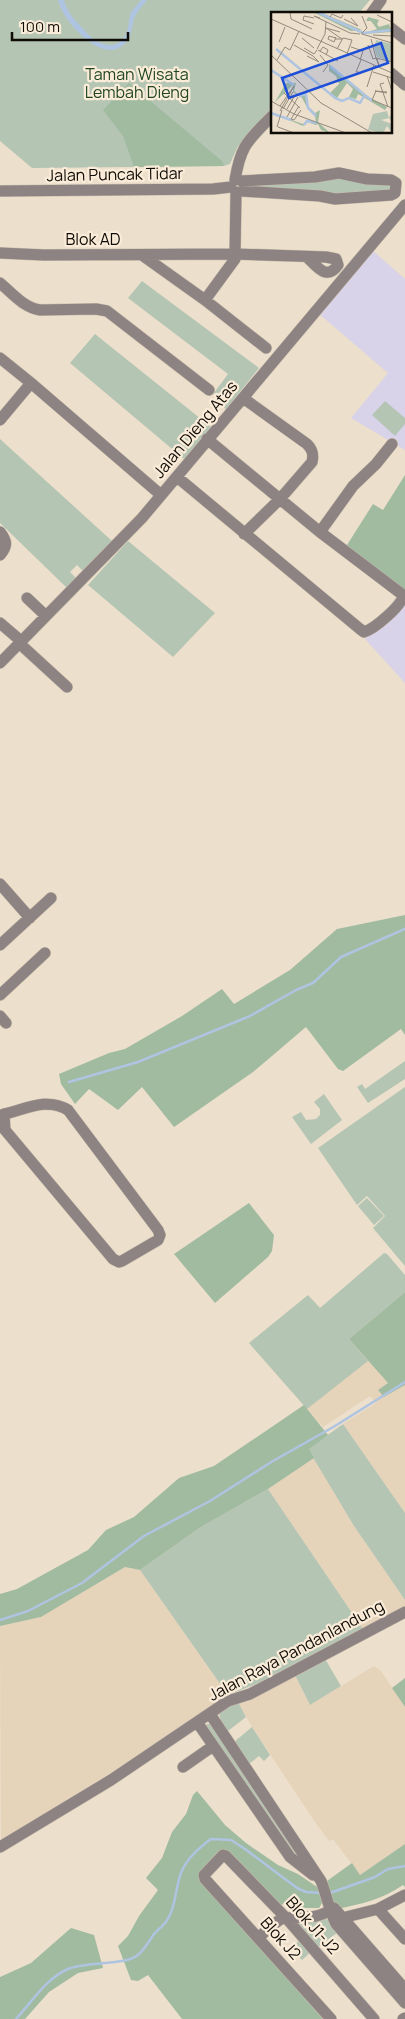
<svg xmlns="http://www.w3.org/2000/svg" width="405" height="2019" font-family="Manrope,sans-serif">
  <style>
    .built { fill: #e5d3ba }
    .education { fill: #d9d3e9 }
    .green { fill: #b5c5b4 }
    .forest { fill: #a1bba0 }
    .water { fill: #aec4e0 }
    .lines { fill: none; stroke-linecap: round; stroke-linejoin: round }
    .stream { stroke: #aec4e0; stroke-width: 2.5 }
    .minor-casing { stroke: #c9bdac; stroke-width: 12 }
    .minor { stroke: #8d8382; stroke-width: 11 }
    .labels { text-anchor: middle; stroke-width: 4.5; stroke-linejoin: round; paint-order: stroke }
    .park-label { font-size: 16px; fill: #214722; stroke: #faecd9 }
    .street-label { font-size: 16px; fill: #0f0b05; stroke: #faecd9 }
    .inset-river { fill: none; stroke: #aec4e0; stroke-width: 2.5 }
    .inset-road { fill: none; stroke: #948a7c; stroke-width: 1 }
    .view { fill: #1d4ed8; fill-opacity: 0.15; stroke: #1d4ed8; stroke-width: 2.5 }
    .inset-edge { fill: none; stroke: #0f0b05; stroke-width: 2.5 }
  </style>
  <rect width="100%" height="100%" fill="#ecdfcc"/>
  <!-- built -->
  <path class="built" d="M349,1339L388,1383L378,1390L385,1397L405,1385V1513L343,1424L376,1403L370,1396L323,1427L249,1343Z
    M314,1458L354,1526L405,1600V1608L363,1629L268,1489Z
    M125,1567L140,1570L228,1695L102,1778L1,1840L0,1626L41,1617Z
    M374,1666L381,1671L405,1707V1844L360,1875L333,1839L329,1841L315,1822L252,1727L238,1702L294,1673L310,1705Z"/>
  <!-- education -->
  <path class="education" d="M372,250L405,279V450L351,418L388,373L318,313Z
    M405,600V683L365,639Z"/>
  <!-- green -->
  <path class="green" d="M0,0H370L358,14H272V108L237,148L230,164L224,166L32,168L0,141Z
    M330,178L391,184L392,189L346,196L251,191L248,183Z
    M142,281L259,368L226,409L222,407L225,402L214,393L228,374L128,298Z
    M95,334L211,427L184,459L70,363Z
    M385,401L405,418V424L395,436L372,415Z
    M0,439L112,541L83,571L77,565L70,572L76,578L67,588L0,523Z
    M128,541L215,613L173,657L88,585Z
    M405,1061V1079L368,1103L357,1087L362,1084L365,1089Z
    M405,1087V1266L373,1228L385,1216L367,1196L357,1205L318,1148Z
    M324,1094L342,1120L311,1144L292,1117L301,1112L306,1120L316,1119L320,1115V1109L314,1102Z
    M367,1198L384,1216L374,1225L358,1206Z
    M384,1253L387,1254L405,1275V1292L349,1339L368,1361L307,1409L249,1343L308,1295L320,1308Z
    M343,1424L405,1513V1600L354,1526L308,1449Z
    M268,1489L363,1629L261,1682L228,1695L140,1570L201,1527Z
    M324,1657L341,1686L310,1705L294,1673Z
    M238,1702L246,1717L228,1731L221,1721L219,1714L221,1711Z
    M207,1724H211L299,1854L296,1857L206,1726Z
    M252,1727L270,1755L264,1761L259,1756L249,1764L234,1742Z
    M326,1918L338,1932L317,1948L296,1923Z
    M301,1939L312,1951L302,1960L291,1948Z"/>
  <!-- forest -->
  <path class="forest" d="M129,83L222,161L224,166L134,167L123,136L103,110Z
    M405,475V592L347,545L373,504L383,510Z
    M405,915V1035L401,1029L343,1071L338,1069L306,1027L253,1072L174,1127L142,1087L118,1110L89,1089L75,1104L61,1084L59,1074L109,1053L125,1049L182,1016L222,989L234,1004L290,970L337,929Z
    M249,1203L274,1235L272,1251L268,1257L215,1303L174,1254Z
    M405,1292V1385L384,1397L378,1390L388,1383L349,1339Z
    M304,1405L328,1435L309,1449L314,1458L268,1489L201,1527L140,1570L125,1567L41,1617L0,1626V1594L17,1589L88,1550L106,1530L134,1517L179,1478L214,1466Z
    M405,1678V1707L392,1688Z
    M197,1791L225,1825L246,1843L278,1865L298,1874L320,1889L322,1903L319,1908H300L289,1900L280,1906L224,1850L204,1883L323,2019H182L148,1975L138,1981L131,1980L118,1946L128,1936L139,1916L158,1890L146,1878L162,1858L172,1832L186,1814L193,1795Z
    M405,1844V1887L403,1885C383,1899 361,1904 338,1909L334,1904L327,1881L352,1863L360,1875Z
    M71,1928L94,1935L103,1968L78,1973L49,1992L25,2019H0V1977L31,1963Z"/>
  <!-- water -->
  <path class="water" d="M58,0H64C67,13 77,22 86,32C98,45 117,54 127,32C129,27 128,21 130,16C131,10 137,5 141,0H147C143,6 136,12 134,19C131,30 132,39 122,46C100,63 62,20 58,0Z"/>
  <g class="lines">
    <!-- stream -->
    <path class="stream" d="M69,1082L138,1062L250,1016L296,990L313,983L341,957L405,929
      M0,1620L28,1611L82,1583L144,1536L210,1501L273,1461L335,1426L405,1382
      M330,1893L375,1877L388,1869L405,1866
      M16,2019C32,2002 45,1979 68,1969C87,1961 124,1966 138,1955C145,1949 149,1941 154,1934C157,1930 162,1927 165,1923C176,1909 175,1889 181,1873C187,1858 199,1848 211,1839L231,1840L245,1849L297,1888L306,1892L322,1893"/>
    <!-- minor casing -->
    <g class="minor-casing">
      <path id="minor" d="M371,14L381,0
        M391,28L405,39
        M391,73L405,85
        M235,180C241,144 248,141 272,116
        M241,181L315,177L339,173L367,179L391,180L396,183L395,193L391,195L335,199L320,196L242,191
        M0,191L213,189L231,187
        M0,253L44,255L235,254L236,192
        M142,255L205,300L266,348
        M0,283C13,294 23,307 40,310L96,309L107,311L209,390
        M205,300L235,259V254L326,257L336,259L338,265C327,281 317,267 307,257
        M0,358L31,383
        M243,398L307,444C312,449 314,454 312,462L280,499L244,534
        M0,420L31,383L161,495
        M207,439L320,532L353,486L376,464L392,444
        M177,477L360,629L364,632C374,629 403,605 403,595L320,532
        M0,532C7,541 8,546 0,555
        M27,598L46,616
        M0,623L21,641
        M19,643L67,687
        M0,663L142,518L405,205
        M0,884L30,918
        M0,945L51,898
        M0,995L45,953
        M0,1016L6,1023
        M0,1115C22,1111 46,1096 68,1110L158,1230L160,1235L158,1240L122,1261L119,1262L113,1259L5,1130L4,1114
        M210,1714L321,1881C327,1896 329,1910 336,1924L405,2003
        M197,1722L290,1857L313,1875
        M183,1767L213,1746
        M0,1847L111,1780L228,1701L250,1694L405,1612
        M334,1908L405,1989
        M378,1909L405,1939
        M342,1918L378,1909L405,1895
        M259,1937C264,1933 278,1919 284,1918C303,1916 316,1921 333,1908
        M331,2019L205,1879L204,1875L223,1855L226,1856L287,1919L374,2019
        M403,2019L405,2018"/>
    </g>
    <!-- minor -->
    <use href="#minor" class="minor"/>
  </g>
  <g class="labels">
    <!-- park labels -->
    <g class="park-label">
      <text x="137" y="80">Taman Wisata<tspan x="137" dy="18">Lembah Dieng</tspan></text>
    </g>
    <!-- street labels -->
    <g class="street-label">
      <text transform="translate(115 174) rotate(-1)" y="6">Jalan Puncak Tidar</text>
      <text x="93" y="245">Blok AD</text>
      <text transform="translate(195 429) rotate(-50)" y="6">Jalan Dieng Atas</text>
      <text transform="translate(296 1650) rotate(-28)" y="6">Jalan Raya Pandanlandung</text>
      <text transform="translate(313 1925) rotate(48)" y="6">Blok J1-J2</text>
      <text transform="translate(281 1938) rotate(48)" y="6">Blok J2</text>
    </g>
  </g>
  <!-- overview -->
  <g transform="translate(271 12)">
    <rect width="121" height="121" fill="#ecdfcc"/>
    <path d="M105,28L121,32V50L106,45L103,36ZM116,99L118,106L121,101V110L118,106L110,108L121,112V121L116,114L112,121L97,118L102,102Z" fill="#b5c5b4"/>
    <path d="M42,0H49L91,18L80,19ZM97,5L108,8L106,12L108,15L118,12L121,20L91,22L106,17L100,9H95ZM58,52L89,80L116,95L114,98L87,82L85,87L78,85L82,77L76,71L66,86L59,81L68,72L65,64L58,59ZM15,71H25L23,79L28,83L35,80L37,94L44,101L49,98L47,110L59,121L50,118L47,112L45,113L36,110L32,114L9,104L32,112L36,109L45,111L44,103L37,97L31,86L22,80V73L4,90Z" fill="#a1bba0"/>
    <path class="inset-river" d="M46,0L92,21L121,18M5,37L64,86L71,89L78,86L89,91L93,84M59,54L101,89M0,58L23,73M28,84L35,82L37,96L45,104M0,101L20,108M33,113L36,109L46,111"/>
    <path class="inset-road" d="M19,0L20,7L41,17M106,3L121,10M59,5L61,2L70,6L72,3M49,6L43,4L79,21L89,22M0,7L121,61M73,7L87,14L80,6M43,12L32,8L33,4L43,6M90,22L96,16L91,4M91,22L121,31M102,23L121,24M31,26L43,36M65,26L58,24L57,27L63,30L65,25M64,27H71L55,16L69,20M100,27L105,46M8,30L14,15M23,33L42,44M97,33L102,47L105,46M80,35L92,39L89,48M33,36L43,42L46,38M46,37L54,22L55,10M66,37L72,26L81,28L76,42M47,38L67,49M49,39L52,35L57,38L55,43M0,43L50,91L101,121M49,43L57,53L52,60M36,44L48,50L42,44M105,46L121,50M105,46L108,54L106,46M6,48L14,35L19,38L28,19M88,60H85L90,48M102,60L121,66M116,64L121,79M113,71L109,72L117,95M96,75L103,53M105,79L101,88L121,96M116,80L104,79L116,81M13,81L29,96M0,89L23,102L75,121M28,94L20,107L23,108L30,98M12,97L22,80M16,97L24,83M9,99L23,74L9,94M16,105L27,85M6,115L11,98M7,115L23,121"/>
    <path class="view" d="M110,31L117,51L18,86L11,66Z"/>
    <rect width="121" height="121" class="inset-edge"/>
  </g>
  <!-- scale -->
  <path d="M12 32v8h116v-8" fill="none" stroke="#0f0b05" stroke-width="2.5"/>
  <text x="20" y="32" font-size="15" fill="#0f0b05" stroke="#faecd9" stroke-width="4" paint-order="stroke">100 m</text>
</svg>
